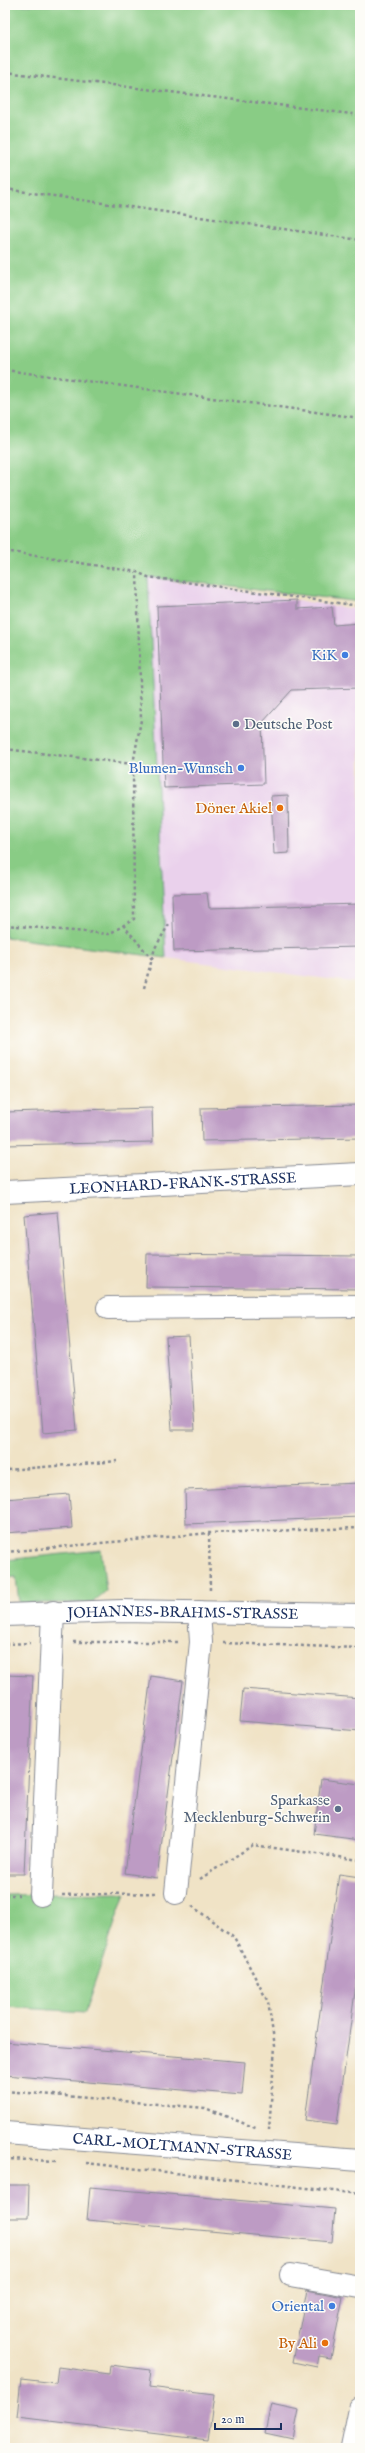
<svg xmlns="http://www.w3.org/2000/svg" width="365" height="2453" font-family="'IM FELL English',serif">
  <style>
    .built { fill: #ead1ec }
    .green { fill: #89cc85; stroke: #527e72 }
    .building { fill: #bd9bc4 }
    .lines { fill: none; stroke-linecap: round; stroke-linejoin: round }
    .minor-casing { stroke: #868992; stroke-width: 24 }
    .path { stroke: #868992; stroke-width: 2.5; stroke-dasharray: 3 3; stroke-linecap: butt }
    .minor { stroke: #fff; stroke-width: 22 }
    .shop-dot { fill: #3f7fe0; stroke: #fdfcf7; stroke-width: 1.5 }
    .service-dot { fill: #5c6f8a; stroke: #fdfcf7; stroke-width: 1.5 }
    .food-dot { fill: #e8710a; stroke: #fdfcf7; stroke-width: 1.5 }
    .labels { text-anchor: middle; stroke-width: 3; stroke-linejoin: round; paint-order: stroke }
    .shop-label { font-size: 15px; fill: #366cbe; stroke: #fdfcf7; text-anchor: end }
    .service-label { font-size: 15px; fill: #4e5e75; stroke: #fdfcf7; text-anchor: start }
    .food-label { font-size: 15px; fill: #c56008; stroke: #fdfcf7; text-anchor: end }
    .street-label { font-size: 15px; fill: #1b2f5e; stroke: #fdfcf7 }
  </style>
  <rect width="100%" height="100%" fill="#fdfcf7"/>
  <filter id="ink" filterUnits="userSpaceOnUse"><feTurbulence type="fractalNoise" baseFrequency=".025" numOctaves="2"/><feDisplacementMap in="SourceGraphic" scale="8" xChannelSelector="R" yChannelSelector="G"/><feConvolveMatrix kernelMatrix="1 2 1 2 8 2 1 2 1" color-interpolation-filters="sRGB"/></filter>
  <filter id="wash" filterUnits="userSpaceOnUse"><feTurbulence type="fractalNoise" baseFrequency=".012" numOctaves="4" result="noise"/><feDisplacementMap in="SourceGraphic" scale="16" xChannelSelector="R" yChannelSelector="G"/><feGaussianBlur stdDeviation="0.9" result="paint"/><feColorMatrix in="noise" values="0 0 0 0 0 0 0 0 0 0 0 0 0 0 0 0 0 1.4 0 .05"/><feComposite in="paint" operator="in"/></filter>
  <g filter="url(#wash)">
    <rect width="100%" height="100%" fill="#f0e3c6"/>
    <!-- built -->
    <path class="built" d="M148,577L360,610V983L166,958Z"/>
    <!-- green -->
    <path class="green" d="M5,5H360V602L148,577L166,958L5,937Z
      M101,1550L106,1591L92,1603H19L16,1577L5,1578V1560Z
      M125,1893L85,2012L5,2007V1895Z"/>
    <g id="blocks">
      <!-- building -->
      <path class="building" d="M297,600V609L332,607L334,625L360,623V688L292,690L262,723L264,784L164,788L157,606Z
        M288,795L289,853L274,854L271,796Z
        M207,893L209,908L360,904V947L174,951L172,894Z
        M360,1105V1138L202,1141L201,1108Z
        M152,1108L153,1142L5,1145V1112Z
        M58,1212L77,1430L43,1433L24,1215Z
        M147,1254L360,1256V1289L146,1287Z
        M189,1336L195,1430H172L166,1337Z
        M360,1483V1517L186,1524L185,1490Z
        M69,1494L72,1528L5,1533V1499Z
        M5,1675L33,1676L24,1874H5Z
        M151,1676L183,1681L157,1878L125,1873Z
        M243,1689L360,1698V1731L240,1721Z
        M321,1779L360,1784V1840L314,1834Z
        M339,1874L360,1877V1955L337,2124L305,2120Z
        M5,2042L245,2062L242,2095L5,2075Z
        M5,2185H29L28,2218H5Z
        M90,2187L335,2209L332,2242L87,2220Z
        M307,2290L343,2297L331,2358L319,2356L317,2367L293,2362Z
        M110,2365L151,2370L149,2387L214,2395L208,2440L17,2417L21,2379L56,2383L58,2367L109,2374Z
        M271,2404L299,2410L293,2439L265,2433Z"/>
    </g>
  </g>
  <g filter="url(#ink)">
    <use href="#blocks" fill-opacity="0" stroke="#868992" stroke-width="1"/>
    <g class="lines">
      <!-- minor casing -->
      <g class="minor-casing">
        <g id="minor">
          <path id="s1" d="M5,1192L360,1174"/>
          <path d="M108,1308L360,1306"/>
          <path id="s2" d="M5,1615L122,1611L360,1615"/>
          <path d="M176,1893L201,1642L199,1612"/>
          <path d="M41,1895L53,1612"/>
          <path id="s3" d="M5,2133L360,2160"/>
          <path d="M291,2275L360,2287"/>
          <path d="M352,2448L360,2409"/>
        </g>
      </g>
      <!-- path -->
      <path class="path" d="M5,72L360,115
        M5,189L360,240
        M5,370L360,418
        M5,551L137,572L148,577L360,606
        M5,749L133,764
        M5,925L109,934L134,919L133,764L141,720L137,572
        M123,925L152,959
        M144,988L155,948L169,924
        M5,1464L8,1470L117,1461
        M209,1533L210,1591
        M5,1552L209,1533L360,1528
        M73,1642H180
        M223,1643L360,1648
        M5,1644L30,1643
        M200,1879L253,1845L360,1860
        M5,1895H19
        M62,1895L155,1893
        M192,1906L234,1937L268,2002L275,2046L269,2130
        M5,2091L205,2108L258,2129
        M5,2159L57,2161
        M86,2163L360,2194"/>
      <!-- minor -->
      <use href="#minor" class="minor"/>
    </g>
  </g>
  <!-- markers -->
  <g class="shop-dot">
    <circle cx="345" cy="655" r="4"/>
    <circle cx="241" cy="768" r="4"/>
    <circle cx="332" cy="2306" r="4"/>
  </g>
  <g class="service-dot">
    <circle cx="236" cy="724" r="4"/>
    <circle cx="338" cy="1809" r="4"/>
  </g>
  <g class="food-dot">
    <circle cx="280" cy="808" r="4"/>
    <circle cx="325" cy="2343" r="4"/>
  </g>
  <g class="labels">
    <!-- shop labels -->
    <g class="shop-label">
      <text x="337" y="660">KiK</text>
      <text x="233" y="773">Blumen-Wunsch</text>
      <text x="324" y="2311">Oriental</text>
    </g>
    <!-- service labels -->
    <g class="service-label">
      <text x="244" y="729">Deutsche Post</text>
      <text x="330" y="1805" text-anchor="end">Sparkasse<tspan x="330" dy="17">Mecklenburg-Schwerin</tspan></text>
    </g>
    <!-- food labels -->
    <g class="food-label">
      <text x="272" y="813">Döner Akiel</text>
      <text x="317" y="2348">By Ali</text>
    </g>
    <!-- street labels -->
    <g class="street-label">
      <text dy="5" stroke="none"><textPath href="#s1" startOffset="178">LEONHARD-FRANK-STRASSE</textPath></text>
      <text dy="5" stroke="none"><textPath href="#s2" startOffset="178">JOHANNES-BRAHMS-STRASSE</textPath></text>
      <text dy="5" stroke="none"><textPath href="#s3" startOffset="178">CARL-MOLTMANN-STRASSE</textPath></text>
    </g>
  </g>
  <!-- margin -->
  <rect width="365" height="2453" fill="none" stroke="#fdfcf7" stroke-width="20"/>
  <!-- scale -->
  <path d="M215 2423v6h66v-6" fill="none" stroke="#1b2f5e" stroke-width="2"/>
  <text x="221" y="2423" font-size="12" fill="#1b2f5e" stroke="#fdfcf7" stroke-width="3" paint-order="stroke">20 m</text>
</svg>
